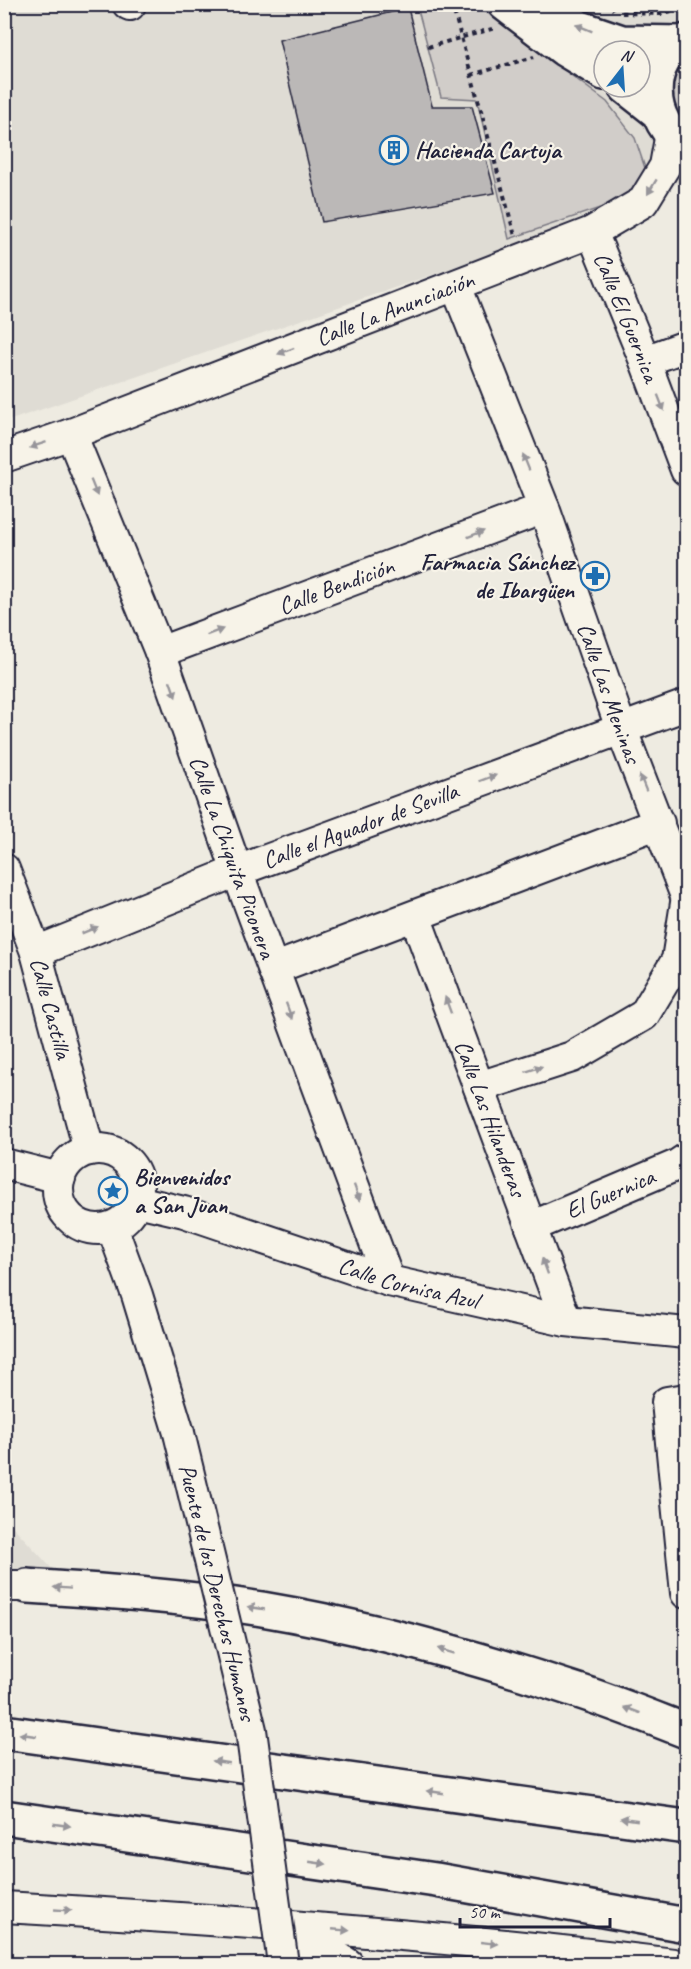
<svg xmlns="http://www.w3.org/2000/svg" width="691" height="1969" font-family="Caveat,sans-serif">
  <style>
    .built { fill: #dfdcd4; fill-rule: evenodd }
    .green { fill: #d1cdc9; stroke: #7a7882; stroke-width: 1.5 }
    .building { fill: #bbb8b7; stroke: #22223b; stroke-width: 1.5 }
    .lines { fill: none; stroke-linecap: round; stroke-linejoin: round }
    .minor-casing { stroke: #22223b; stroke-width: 34 }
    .major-casing { stroke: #22223b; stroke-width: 38 }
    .path { stroke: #22223b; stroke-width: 4; stroke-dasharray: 4.5 4.5; stroke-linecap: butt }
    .minor { stroke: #f7f3e8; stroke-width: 30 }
    .major { stroke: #f7f3e8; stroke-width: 33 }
    .minor-bridge-casing { stroke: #22223b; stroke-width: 34; stroke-linecap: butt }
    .minor-bridge { stroke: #f7f3e8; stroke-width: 30 }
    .oneway { fill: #97959a }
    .labels { text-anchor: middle; stroke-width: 4.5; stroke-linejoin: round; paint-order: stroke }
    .poi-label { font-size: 24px; font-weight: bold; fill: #22223b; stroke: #f7f3e8; text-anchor: start }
    .street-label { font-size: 24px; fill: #22223b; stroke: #f7f3e8 }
  </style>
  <rect width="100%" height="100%" fill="#eeebe1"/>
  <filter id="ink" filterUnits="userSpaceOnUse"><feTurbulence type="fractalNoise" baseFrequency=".0167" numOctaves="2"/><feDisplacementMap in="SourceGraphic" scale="12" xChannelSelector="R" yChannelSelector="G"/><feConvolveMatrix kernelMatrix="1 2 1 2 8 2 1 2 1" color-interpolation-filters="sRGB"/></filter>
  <g filter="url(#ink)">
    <!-- built -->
    <path class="built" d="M4,5H686V181L639,195L643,202L5,422ZM604,51H640V87H604Z
      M5,1518L70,1588L5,1590Z"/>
    <!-- green -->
    <path class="green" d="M422,4L477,5L607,102L635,138L645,168L638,195L509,239L477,99L441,97L417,6Z
      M686,61V127C683,122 677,116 674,111C665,94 673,72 686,61Z"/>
    <!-- building -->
    <path class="building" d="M408,8L432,106H472L495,193L322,222L279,40Z"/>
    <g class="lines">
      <!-- minor casing -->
      <g class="minor-casing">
        <g id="minor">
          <path d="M128,4L130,5"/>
          <path id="s1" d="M592,232L645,361L686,470"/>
          <path id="s2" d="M456,286L544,508L621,728L686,896"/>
          <path d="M645,361L686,346"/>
          <path id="s3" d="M71,434L160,652L237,871L389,1281"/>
          <path id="s4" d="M4,457L71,434L592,232L643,202L665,166L671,133"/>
          <path id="s5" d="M160,652L544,508"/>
          <path id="s6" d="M4,869L36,952L89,1150"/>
          <path id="s7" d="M415,916L566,1321"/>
          <path id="s8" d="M36,952L237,871L686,705"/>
          <path d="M273,969L659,823"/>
          <path d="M479,1087L572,1057L644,1015L677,960L686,903"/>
          <circle cx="98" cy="1189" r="40"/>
          <path d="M4,1164L60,1178"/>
          <path id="s9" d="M137,1201L184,1212L389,1281L566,1321L686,1333"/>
          <path d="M112,1227L137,1295L179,1433"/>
          <path id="s10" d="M531,1227L677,1165L686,1159"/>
          <path d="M686,1399L667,1402L686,1593"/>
          <path d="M4,1586H27"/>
          <path d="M4,1907C228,1920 452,1936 674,1964"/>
          <path d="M289,1943L327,1950L348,1964"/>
        </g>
      </g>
      <!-- major casing -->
      <g class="major-casing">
        <path id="major" d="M505,4L564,49L604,73
          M549,4L578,27L622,42L682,43
          M686,41C643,59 647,125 686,145
          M626,87L659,113
          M27,1586C105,1591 184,1596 262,1609C368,1627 473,1656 575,1690C613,1702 650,1717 686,1731
          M4,1732L686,1827
          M4,1817L436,1880L686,1925"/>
      </g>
      <!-- path -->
      <path class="path" d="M452,4L515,236
        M605,4L613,10
        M203,6L206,4
        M622,13L661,14L686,7
        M428,47L495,28
        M471,75L534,57"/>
      <!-- minor -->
      <use href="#minor" class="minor"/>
      <!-- major -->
      <use href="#major" class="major"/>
      <!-- minor-bridge casing -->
      <g class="minor-bridge-casing">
        <g id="minor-bridge">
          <path id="s11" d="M179,1433L251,1730L283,1964"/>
        </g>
      </g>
      <!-- minor-bridge -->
      <use href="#minor-bridge" class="minor-bridge"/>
    </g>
    <!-- one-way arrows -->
    <defs><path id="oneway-solid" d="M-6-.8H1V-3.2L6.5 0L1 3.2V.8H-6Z" transform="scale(1.5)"/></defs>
    <g class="oneway">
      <use href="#oneway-solid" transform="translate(584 28) rotate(-158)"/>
      <use href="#oneway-solid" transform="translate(652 187) rotate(121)"/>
      <use href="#oneway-solid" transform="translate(286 351) rotate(159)"/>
      <use href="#oneway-solid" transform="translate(661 403) rotate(69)"/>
      <use href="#oneway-solid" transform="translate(38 445) rotate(161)"/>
      <use href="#oneway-solid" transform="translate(526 462) rotate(-112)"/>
      <use href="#oneway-solid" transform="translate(94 488) rotate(68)"/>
      <use href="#oneway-solid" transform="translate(476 534) rotate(-21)"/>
      <use href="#oneway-solid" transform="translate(215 632) rotate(-21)"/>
      <use href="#oneway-solid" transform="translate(173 689) rotate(71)"/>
      <use href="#oneway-solid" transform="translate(488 778) rotate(-20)"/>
      <use href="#oneway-solid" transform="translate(643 783) rotate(-112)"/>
      <use href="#oneway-solid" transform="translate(90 930) rotate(-22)"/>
      <use href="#oneway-solid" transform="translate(448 1005) rotate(-110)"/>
      <use href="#oneway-solid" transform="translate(289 1011) rotate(70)"/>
      <use href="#oneway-solid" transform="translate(534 1069) rotate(-18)"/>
      <use href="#oneway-solid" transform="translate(357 1193) rotate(70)"/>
      <use href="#oneway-solid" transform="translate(545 1266) rotate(-110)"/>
      <use href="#oneway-solid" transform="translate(62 1588) rotate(-176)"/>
      <use href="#oneway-solid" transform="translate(256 1608) rotate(-171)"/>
      <use href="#oneway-solid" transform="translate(446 1651) rotate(-163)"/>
      <use href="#oneway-solid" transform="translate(632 1710) rotate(-160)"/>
      <use href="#oneway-solid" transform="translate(28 1735) rotate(-172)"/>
      <use href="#oneway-solid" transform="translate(221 1762) rotate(-172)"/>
      <use href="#oneway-solid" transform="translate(435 1792) rotate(-172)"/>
      <use href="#oneway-solid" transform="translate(629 1819) rotate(-172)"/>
      <use href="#oneway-solid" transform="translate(62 1825) rotate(8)"/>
      <use href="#oneway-solid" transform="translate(318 1863) rotate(8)"/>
      <use href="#oneway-solid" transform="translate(63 1910) rotate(3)"/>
      <use href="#oneway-solid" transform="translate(341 1930) rotate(5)"/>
      <use href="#oneway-solid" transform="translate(489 1943) rotate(6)"/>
    </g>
  </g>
  <!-- icons -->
  <defs>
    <g id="building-ring" transform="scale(1.5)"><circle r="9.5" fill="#f7f3e8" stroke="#1f6fb2" stroke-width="1.5"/><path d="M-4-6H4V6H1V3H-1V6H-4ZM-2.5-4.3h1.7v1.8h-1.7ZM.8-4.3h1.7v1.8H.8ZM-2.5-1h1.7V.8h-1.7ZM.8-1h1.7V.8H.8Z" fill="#1f6fb2"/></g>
    <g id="pharmacy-ring" transform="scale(1.5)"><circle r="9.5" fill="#f7f3e8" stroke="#1f6fb2" stroke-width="1.5"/><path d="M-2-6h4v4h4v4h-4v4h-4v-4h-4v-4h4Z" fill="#1f6fb2"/></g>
    <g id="sight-ring" transform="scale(1.5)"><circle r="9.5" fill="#f7f3e8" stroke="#1f6fb2" stroke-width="1.5"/><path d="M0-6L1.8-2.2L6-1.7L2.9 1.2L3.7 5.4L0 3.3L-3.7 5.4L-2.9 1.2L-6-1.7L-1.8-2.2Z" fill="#1f6fb2"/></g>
  </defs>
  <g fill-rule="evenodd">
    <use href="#building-ring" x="394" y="150"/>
    <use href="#pharmacy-ring" x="595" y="576"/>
    <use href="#sight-ring" x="113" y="1191"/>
  </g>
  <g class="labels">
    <!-- poi labels -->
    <g class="poi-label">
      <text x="415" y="158">Hacienda Cartuja</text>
      <text x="574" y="570" text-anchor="end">Farmacia Sánchez<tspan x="574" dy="28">de Ibargüen</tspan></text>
      <text x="134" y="1185">Bienvenidos<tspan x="134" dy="28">a San Juan</tspan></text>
    </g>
    <!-- street labels -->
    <g class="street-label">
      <text dy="8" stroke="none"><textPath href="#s4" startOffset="418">Calle La Anunciación</textPath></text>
      <text dy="8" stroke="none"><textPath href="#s1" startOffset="92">Calle El Guernica</textPath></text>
      <text dy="8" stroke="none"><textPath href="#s5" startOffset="188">Calle Bendición</textPath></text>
      <text dy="8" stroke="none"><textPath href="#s2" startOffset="435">Calle Las Meninas</textPath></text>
      <text dy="8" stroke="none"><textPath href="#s8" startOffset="348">Calle el Aguador de Sevilla</textPath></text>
      <text dy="8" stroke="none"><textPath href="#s3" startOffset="453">Calle La Chiquita Piconera</textPath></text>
      <text dy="8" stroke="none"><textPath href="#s6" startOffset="147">Calle Castilla</textPath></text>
      <text dy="8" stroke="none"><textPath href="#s7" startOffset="216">Calle Las Hilanderas</textPath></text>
      <text dy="8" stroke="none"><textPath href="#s10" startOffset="86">El Guernica</textPath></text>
      <text dy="8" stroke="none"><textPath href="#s9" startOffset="284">Calle Cornisa Azul</textPath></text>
      <text dy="8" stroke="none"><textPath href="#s11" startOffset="164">Puente de los Derechos Humanos</textPath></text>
    </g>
  </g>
  <!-- margin -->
  <rect width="691" height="1969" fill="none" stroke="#f7f3e8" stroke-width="24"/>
  <rect x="12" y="12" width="667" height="1945" fill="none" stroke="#22223b" stroke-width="2" filter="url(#ink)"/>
  <!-- north arrow -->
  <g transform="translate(622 69) rotate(17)"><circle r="28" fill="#f7f3e8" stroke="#a29fa3" stroke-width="1.5"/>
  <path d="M0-4.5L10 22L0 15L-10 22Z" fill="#1f6fb2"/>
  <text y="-9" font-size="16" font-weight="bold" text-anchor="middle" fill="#22223b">N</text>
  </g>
  <!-- scale -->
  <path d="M460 1918v9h150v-9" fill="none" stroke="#22223b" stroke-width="3"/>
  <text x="469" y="1918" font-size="18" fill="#22223b" stroke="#f7f3e8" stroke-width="4.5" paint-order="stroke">50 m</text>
</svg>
